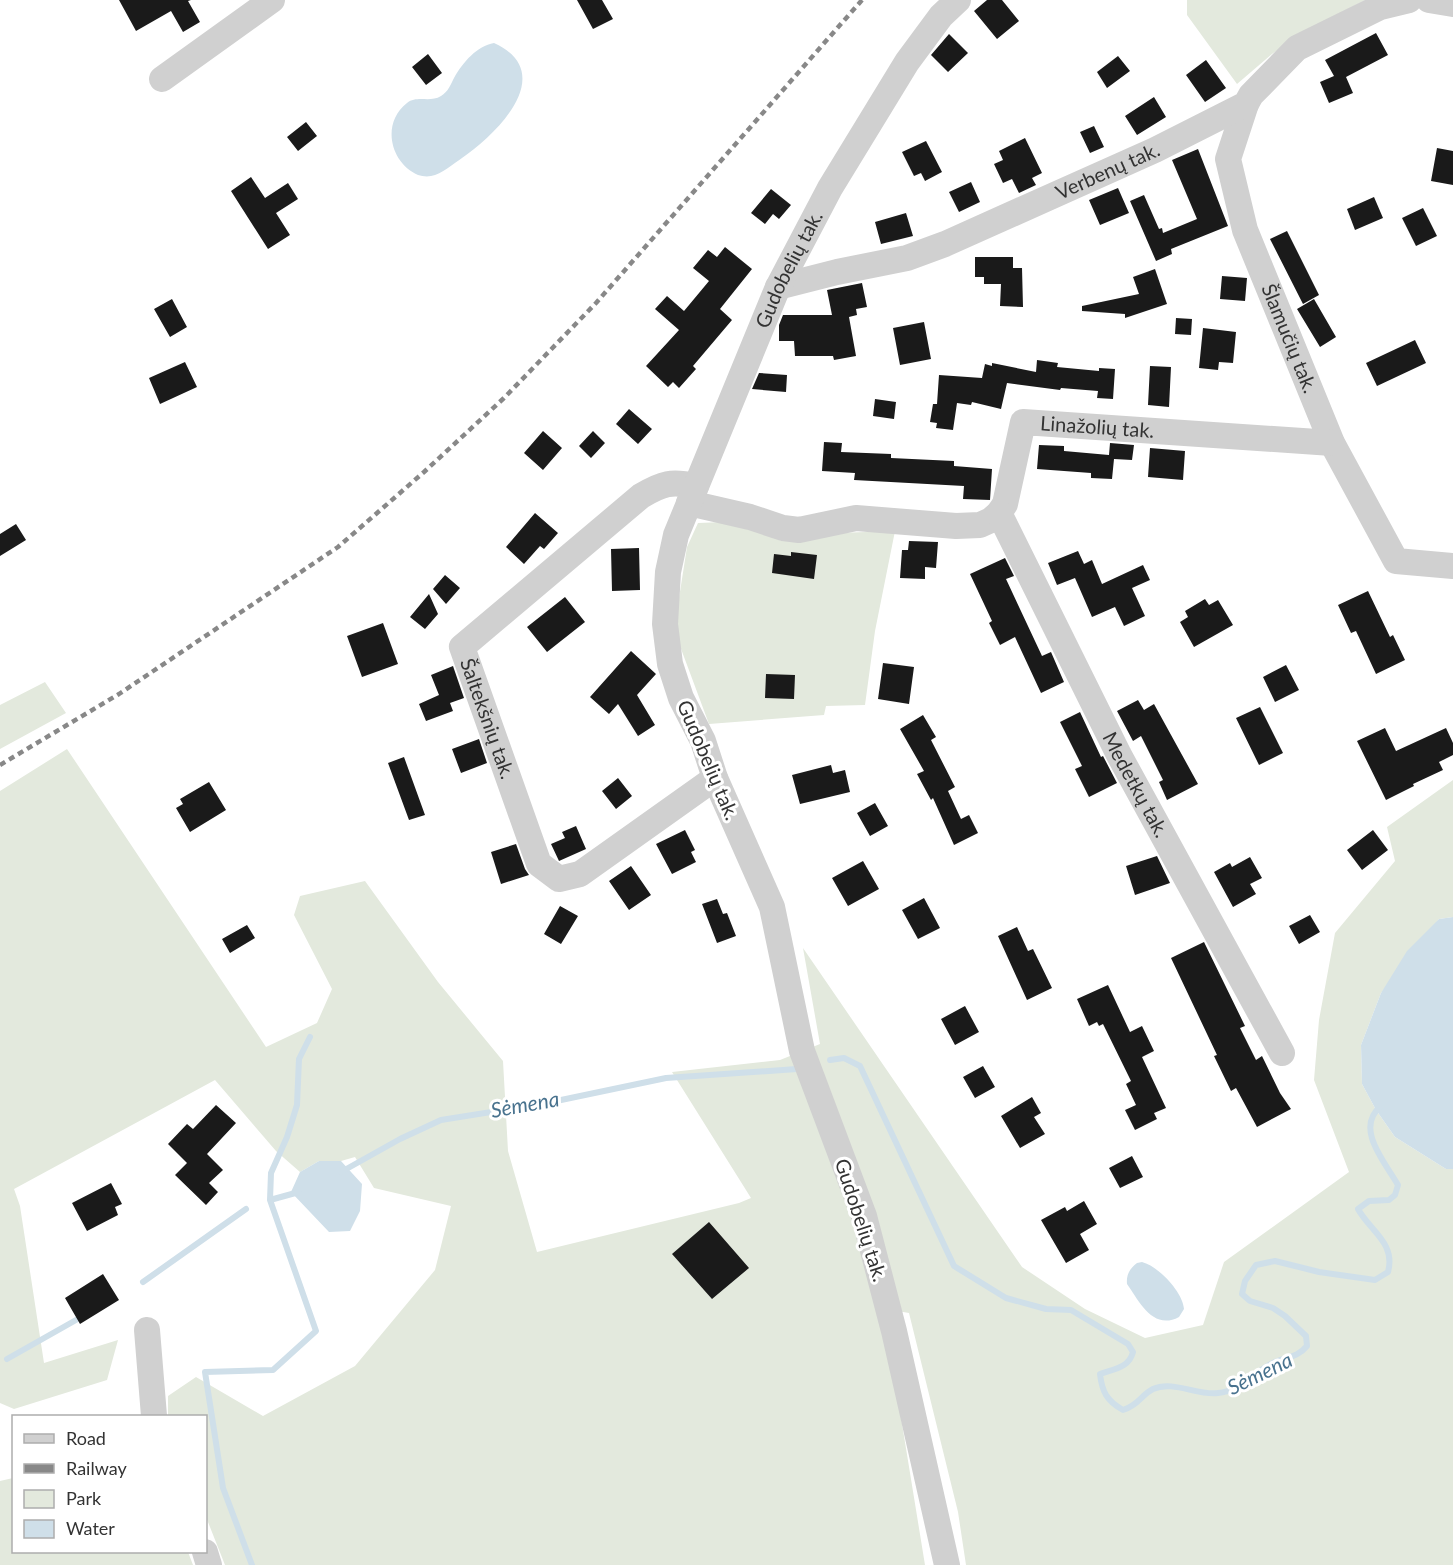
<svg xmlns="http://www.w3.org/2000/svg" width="1453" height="1565" font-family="Lato,sans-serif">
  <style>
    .green { fill: #e3e9dd }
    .water { fill: #cfdfe9 }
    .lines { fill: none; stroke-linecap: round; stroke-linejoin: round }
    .stream { stroke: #cfdfe9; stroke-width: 6 }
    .building { fill: #1a1a1a }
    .minor { stroke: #d0d0d0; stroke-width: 26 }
    .rail { stroke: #888; stroke-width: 4.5; stroke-dasharray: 6 4.5; stroke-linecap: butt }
    .labels { text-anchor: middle; stroke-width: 6; stroke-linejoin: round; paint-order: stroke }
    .street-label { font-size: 20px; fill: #333; stroke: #fff }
    .water-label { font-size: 21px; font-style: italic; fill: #48728e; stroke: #fff }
  </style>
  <rect width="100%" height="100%" fill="#fff"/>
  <!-- green -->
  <path class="green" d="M1187,0H1365L1305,31L1272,54L1237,84L1187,15Z
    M723,522L778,535L895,531L875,631L865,705L826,706L824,715L709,724L674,630L687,547L698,523Z
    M45,682L66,713L0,749V705Z
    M67,749L266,1047L317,1023L332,989L294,915L300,896L365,881L438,982L503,1061L508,1151L537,1252L739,1203L751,1198L672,1072L780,1060L820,1044L803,948L1022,1267L1085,1309L1145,1338L1203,1325L1224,1262L1349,1172L1314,1080L1319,1020L1335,933L1395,861L1387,827L1453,780V917L1439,919L1381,993L1361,1045L1362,1084L1376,1110L1395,1137L1446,1169H1453V1565H966L958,1512L909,1313L880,1308L896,1387L925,1565H225L206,1517V1416H168V1396L196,1377L263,1416L355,1366L435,1270L451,1206L374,1188L355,1157L341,1161H319L300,1172L276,1151L215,1080L14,1189L20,1206L44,1363L118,1340L107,1380L14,1409L0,1403V791Z
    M13,1478L14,1552H188L193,1565H0V1481Z"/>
  <!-- water -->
  <path class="water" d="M494,43C559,73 497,134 462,158C453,164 442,174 431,176C426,177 422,176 418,175C390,163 381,123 407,103C417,95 430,103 441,96C448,92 451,84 454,78C463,62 477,46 494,43Z
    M1453,917V1169H1446L1395,1137L1376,1110L1362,1084L1361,1045L1381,993L1407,951L1439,919Z
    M319,1161H341L362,1184L360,1211L350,1231L329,1232L291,1192L300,1172Z
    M1142,1262C1158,1266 1183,1292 1184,1309L1179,1317C1153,1331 1139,1301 1127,1284C1126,1275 1130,1268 1137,1263Z"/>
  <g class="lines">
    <!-- stream -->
    <path class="stream" d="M830,1060L844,1058L860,1066L954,1266L1006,1298L1046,1309L1071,1310L1128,1344L1133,1352C1129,1368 1114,1369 1100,1374C1102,1392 1107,1401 1123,1410C1139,1405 1141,1395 1153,1389C1173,1380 1198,1396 1218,1393C1241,1391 1254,1371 1275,1362C1288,1356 1297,1358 1307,1346L1306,1336L1285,1316L1273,1308L1250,1301L1242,1294L1245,1281L1256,1265L1275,1261L1319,1272L1375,1280L1388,1272C1396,1243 1370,1231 1358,1209L1369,1201L1389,1200L1395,1195L1398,1185C1385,1162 1354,1128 1381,1106
      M341,1172L400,1139L441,1120L542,1104L666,1078L797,1069
      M270,1200L299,1192
      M143,1282L246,1209
      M7,1359L76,1320
      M252,1565L223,1488L205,1372L273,1370L316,1331L270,1200L271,1173L287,1137L297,1105L299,1059L310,1037"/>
  </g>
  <!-- building -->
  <path class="building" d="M119,0H191L188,1L200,22L183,32L171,11L136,31Z
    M577,0H602L613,19L593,29Z
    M987,0H1002L1019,21L997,39L974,11Z
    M1376,33L1388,55L1346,77L1353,93L1329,103L1320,82L1334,76L1325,60Z
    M949,34L968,53L948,72L931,55Z
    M428,54L442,73L426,85L412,67Z
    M1118,56L1130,71L1107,88L1097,72Z
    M1206,60L1226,88L1205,102L1186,75Z
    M1154,97L1166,117L1137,135L1125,116Z
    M306,122L317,136L298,151L287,137Z
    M1094,126L1104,147L1090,153L1080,132Z
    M1025,138L1042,173L1032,178L1036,185L1019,193L1012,179L1003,183L994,164L1003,160L999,151Z
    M926,141L942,172L925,181L921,173L914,176L902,152Z
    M1437,148L1453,151V185L1431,181Z
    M1198,149L1228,226L1171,249L1172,254L1156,261L1130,201L1144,195L1159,229L1162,228L1163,233L1197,219L1172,160Z
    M251,177L265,198L288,183L298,199L276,213L290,235L268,249L231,191Z
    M971,182L980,202L959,212L949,192Z
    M1118,188L1129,213L1100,225L1089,200Z
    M771,189L791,205L779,219L773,214L765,224L751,213Z
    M1374,197L1383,218L1355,230L1347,209Z
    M1423,208L1437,236L1416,246L1402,218Z
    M906,213L913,236L881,244L875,222Z
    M1287,231L1319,295L1303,304L1270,239Z
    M725,247L752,269L720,309L732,320L693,366L696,369L679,388L673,382L668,387L646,366L679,330L655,309L667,296L684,311L709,281L693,268L708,250L717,257Z
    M975,257H1013V268H1022L1023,307L1000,306L1001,284H984V277H975Z
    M1155,269L1167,304L1125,318V314L1082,311V306L1139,294L1133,277Z
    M1222,276L1247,278L1245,301L1220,299Z
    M862,283L867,307L856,309L857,315L849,317L856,356L834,360L833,356H795L794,341H779V325L783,315H832L827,290Z
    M172,299L187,327L170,337L154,309Z
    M1314,299L1336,337L1320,347L1297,309Z
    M1176,318L1192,319L1191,335L1175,334Z
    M924,322L931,359L900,365L893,328Z
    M1203,328L1236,332L1233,363L1219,362L1218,370L1199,368Z
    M1415,340L1426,363L1377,386L1366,363Z
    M1037,360L1058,363L1057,367L1099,371V368L1115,369L1113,399L1097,398L1098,391L1061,388L1060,390L1007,383L1001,409L972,402L971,405L957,403L953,430L936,428L937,423L930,422L933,404H937L939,375L982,378L985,364L992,366V363L1036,372Z
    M185,362L197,387L160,404L149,378Z
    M1150,366L1171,367L1169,407L1148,405Z
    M759,373L787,375L786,392L752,389Z
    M875,399L896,402L894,419L873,416Z
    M629,409L652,429L638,444L616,424Z
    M543,431L562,448L543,470L524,453Z
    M593,431L605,443L591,458L579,446Z
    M824,442L842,443L841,452L891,454V458L954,461V466L992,469L990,500L963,499L964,486L854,480L855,473L822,471Z
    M1110,443L1134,445L1132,460L1114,459L1112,479L1091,478V473L1037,469L1039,445L1064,446V451L1109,455Z
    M1150,448L1185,451L1183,480L1148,477Z
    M535,513L558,533L544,549L540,546L524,564L506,547Z
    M16,524L26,540L0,556V534Z
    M909,541L938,542L936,568L925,567V579L900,578L902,550H908Z
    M639,548L640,590L612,591L611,549Z
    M1078,551L1084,564L1092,560L1102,584L1143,565L1150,580L1132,588L1145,616L1124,626L1115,607L1092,617L1075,578L1057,585L1048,563Z
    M791,552L817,555L814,579L772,573L774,554L791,556Z
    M1005,558L1014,576L1006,579L1042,656L1051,652L1064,682L1041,693L1015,637L1000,645L989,623L992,621L970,574Z
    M445,575L460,588L446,604L433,589Z
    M1368,591L1390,637L1393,635L1405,660L1376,674L1356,631L1351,633L1338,605Z
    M429,594L438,614L425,629L410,617Z
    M565,597L585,622L547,652L527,627Z
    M1205,599L1209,605L1218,600L1233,625L1194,647L1180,622L1188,617L1185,611Z
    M383,623L398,664L362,677L347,636Z
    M631,651L656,674L637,695L655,725L638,736L618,704L609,714L590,697Z
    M883,663L914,667L909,704L878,699Z
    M1286,665L1299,690L1275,702L1263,677Z
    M453,666L464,698L450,703L453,711L426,721L419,704L439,695L431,675Z
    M766,674L795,675L794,699L765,698Z
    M1138,700L1144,710L1154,704L1198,784L1167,800L1159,782L1163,780L1141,736L1133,741L1117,711Z
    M1260,707L1283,753L1259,765L1236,718Z
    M1080,712L1101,757L1103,756L1117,783L1089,797L1075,769L1082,766L1060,722Z
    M923,715L936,737L931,740L955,787L948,791L961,819L969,815L978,833L954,845L933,798L931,800L917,774L924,771L900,729Z
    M1385,728L1396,751L1446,728L1453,743V755L1439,762L1443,770L1413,784L1414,786L1386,800L1357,741Z
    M479,739L487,763L461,773L452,749Z
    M404,757L425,815L409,820L388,763Z
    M831,765L833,773L845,770L850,792L800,804L792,775Z
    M618,778L632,796L616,809L602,791Z
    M209,782L226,810L190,832L176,808L183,804L180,799Z
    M875,803L888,826L870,836L857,813Z
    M576,826L586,849L559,861L551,844L565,838L562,832Z
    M685,830L695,850L691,852L696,862L672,874L656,844Z
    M1373,830L1388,850L1362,870L1347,850Z
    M516,844L525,869L529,875L501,884L491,852Z
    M1157,856L1170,883L1135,895L1126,866Z
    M1250,857L1262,878L1250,884L1256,894L1233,907L1214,872L1230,863L1232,867Z
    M863,861L879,889L848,906L832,878Z
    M631,866L651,895L629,910L609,881Z
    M924,898L940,928L918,939L902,910Z
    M717,899L723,914L727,913L736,936L717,943L702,904Z
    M560,906L578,916L561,944L544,934Z
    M1310,915L1320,932L1299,944L1289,926Z
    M247,925L255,938L230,953L222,939Z
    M1017,927L1028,951L1033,949L1052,988L1027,1000L998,936Z
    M1204,942L1245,1026L1240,1028L1256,1060L1262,1056L1280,1093L1291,1109L1257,1127L1236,1088L1231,1091L1214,1056L1217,1055L1171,958Z
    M1108,985L1130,1032L1142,1026L1154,1051L1142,1057L1166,1108L1154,1113L1157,1119L1135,1130L1125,1110L1136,1105L1126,1084L1131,1081L1103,1024L1099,1026L1097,1022L1089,1026L1077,999Z
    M965,1006L979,1032L955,1045L941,1019Z
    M983,1066L995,1087L975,1098L963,1077Z
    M1032,1097L1041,1113L1034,1117L1045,1134L1020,1148L1001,1116Z
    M216,1105L236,1123L207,1154L223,1170L209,1183L218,1192L206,1205L175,1175L187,1163L168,1144L187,1124L193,1129Z
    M1132,1156L1143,1177L1120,1188L1109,1168Z
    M111,1183L122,1204L115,1207L118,1215L87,1231L72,1203Z
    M1084,1201L1097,1224L1080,1234L1089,1250L1066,1263L1041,1220L1065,1207L1067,1211Z
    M709,1222L749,1268L712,1299L672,1254Z
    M103,1274L119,1300L80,1324L65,1298Z"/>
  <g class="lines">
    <!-- minor -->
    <g class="minor">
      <path d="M1429,0L1453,4"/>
      <path d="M162,79L272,0"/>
      <path id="s1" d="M1246,104L1228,159L1245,230L1332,443L1396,561L1453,566"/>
      <path id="s2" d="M778,287L837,272L907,258L945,244L1155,150L1246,104L1251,95L1297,48L1380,7L1409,0"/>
      <path id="s3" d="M696,486C671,481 663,483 641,496L462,647L539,864L559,879L580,874L715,778"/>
      <path id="s4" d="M689,503L750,517L783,528L799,530L856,518L956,526L980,525L991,520L999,513L1005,504L1023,422L1332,443"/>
      <path id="s5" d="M999,513L1119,755L1282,1053"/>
      <path d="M147,1330L154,1416"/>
      <path d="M205,1552L209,1565"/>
      <path id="s6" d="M947,1565L894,1331L864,1216L802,1051L772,907L715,778L703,741L681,698L670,664L665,624L668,572L676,535L778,287L830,188L907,62L941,16L958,0"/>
    </g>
    <!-- rail -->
    <path class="rail" d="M0,765L119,694L338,547L424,472L504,398L596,303L862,0"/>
  </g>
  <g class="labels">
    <!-- street labels -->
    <g class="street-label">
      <text dy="7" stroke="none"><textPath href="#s2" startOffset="351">Verbenų tak.</textPath></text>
      <text dy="7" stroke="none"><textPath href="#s6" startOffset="1365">Gudobelių tak.</textPath></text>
      <text dy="7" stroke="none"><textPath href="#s1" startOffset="248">Šlamučių tak.</textPath></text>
      <text dy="7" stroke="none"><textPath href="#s4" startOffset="488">Linažolių tak.</textPath></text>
      <text dy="7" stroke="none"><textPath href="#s3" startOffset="368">Šaltekšnių tak.</textPath></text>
      <text transform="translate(708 760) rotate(67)" y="7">Gudobelių tak.</text>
      <text dy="7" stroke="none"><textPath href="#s5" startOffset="304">Medetkų tak.</textPath></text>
      <text transform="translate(861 1220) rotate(72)" y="7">Gudobelių tak.</text>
    </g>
    <!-- water labels -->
    <g class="water-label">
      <text transform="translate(525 1105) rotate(-10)" y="7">Sėmena</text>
      <text transform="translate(1260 1374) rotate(-26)" y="7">Sėmena</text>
    </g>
  </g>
  <!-- legend -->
  <rect x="12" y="1415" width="195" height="138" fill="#ffffff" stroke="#adadad" stroke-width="1.5"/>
  <rect x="24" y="1434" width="30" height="9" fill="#d0d0d0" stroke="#adadad" stroke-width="1.5"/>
  <text x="66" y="1445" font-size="18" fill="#333333">Road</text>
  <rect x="24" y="1464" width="30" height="9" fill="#888888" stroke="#adadad" stroke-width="1.5"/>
  <text x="66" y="1475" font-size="18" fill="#333333">Railway</text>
  <rect x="24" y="1490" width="30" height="18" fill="#e3e9dd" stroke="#adadad" stroke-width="1.5"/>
  <text x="66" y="1505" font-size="18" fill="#333333">Park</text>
  <rect x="24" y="1520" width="30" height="18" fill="#cfdfe9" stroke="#adadad" stroke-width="1.5"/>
  <text x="66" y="1535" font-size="18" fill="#333333">Water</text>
</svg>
